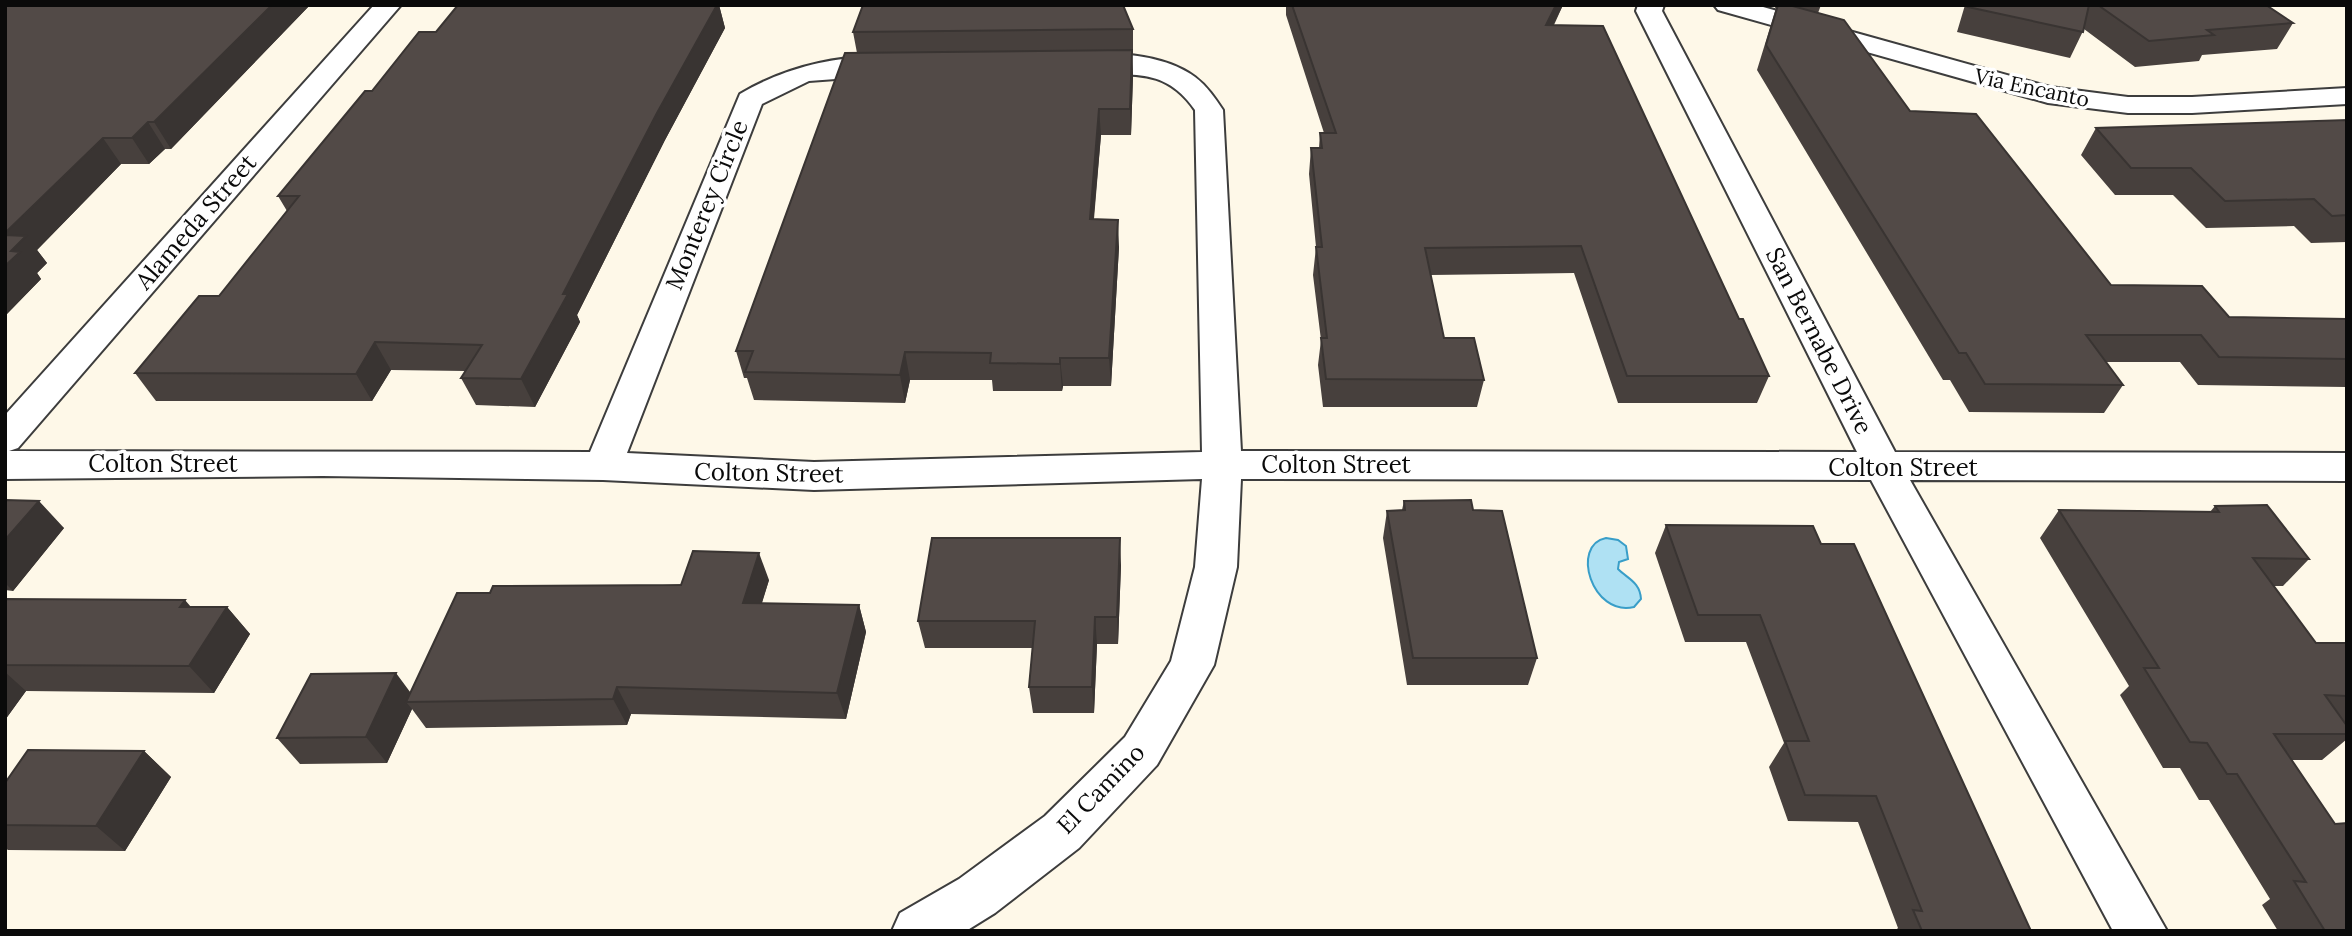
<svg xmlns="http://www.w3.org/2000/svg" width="2352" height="936" font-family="Lora,serif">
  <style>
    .water { fill: #afe1f3; stroke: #399ec8; stroke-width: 2 }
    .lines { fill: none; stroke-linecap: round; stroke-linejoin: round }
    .minor-casing { stroke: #3d3d3d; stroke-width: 4 }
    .minor { fill: #fff; fill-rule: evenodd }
    .wall { fill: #47403d }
    .shaded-wall { fill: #393432 }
    .building { fill: #524a47; stroke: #393432; stroke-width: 2 }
    .labels { text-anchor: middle; stroke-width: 7; stroke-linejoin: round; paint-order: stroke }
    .far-street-label { font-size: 21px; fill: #0a0a0a; stroke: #fff }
    .street-label { font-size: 24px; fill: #0a0a0a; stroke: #fff }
  </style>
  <rect width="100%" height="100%" fill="#fef8e8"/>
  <!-- water -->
  <path class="water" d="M1606,538L1618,540L1626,546L1628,559L1619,562L1618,569C1628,579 1640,582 1641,599L1634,607C1592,617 1570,545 1606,538Z"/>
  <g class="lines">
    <!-- minor casing -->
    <g class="minor-casing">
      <path id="minor" d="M374,5H401L18,448L9,451L590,452L740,94C785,67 851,49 903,62L907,68L903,74L809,81L762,104L627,453L814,462L1202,452L1195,110C1159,58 1118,82 1069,70L1065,64L1069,58C1106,49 1164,54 1195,77C1207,86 1215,98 1223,110L1241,451L1857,452L1636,11L1638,5H1664L1662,11L1895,452L2347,453V481L1910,480L2167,931H2113L1871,480L1241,479L1237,567L1214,665L1157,765L1079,848L995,913L966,931H892L900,913L959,879L1045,816L1125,737L1171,661L1195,567L1202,479L814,490L603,480L323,476L5,479V415Z
        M1714,5H1756L2050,87L2128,97H2192L2347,88V104L2192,113H2128L2048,103L1718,10Z"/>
    </g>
    <!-- minor -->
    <use href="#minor" class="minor"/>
  </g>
  <!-- wall -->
  <path class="wall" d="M5,5H310L171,149H165L149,164H121L37,250L47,263L37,273L41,279L5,316Z
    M458,5H719L725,28L665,140L577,315L580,322L535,407L476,405L461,378L465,371L391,370L372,401H156L135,373L219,296L287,211L278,196L372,91L436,32Z
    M1286,5H1563L1554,25L1739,319L1769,376L1757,403H1618L1574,273L1431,275L1444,338L1484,380L1477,407H1323L1318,365L1321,340L1313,275L1316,247L1309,174L1311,148H1319L1320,133H1324L1286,15Z
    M1776,5H1821L1818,13L1910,111L2111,285L2229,317L2347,319V387L2198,385L2180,362H2106L2123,385L2104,413L1969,412L1950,380H1943L1757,70L1776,8H1775Z
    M1965,5H2266L2293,23L2277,49L2202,55L2199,61L2135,67L2084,29L2070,58L1957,32Z
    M1133,29V54H1132L1133,76L1131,135H1101L1094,219L1119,247L1111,386H1063L1062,391H993L992,380H910L905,403L754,400L747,378H744L736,351L857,53L853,32Z
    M2347,120V242L2311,243L2294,226L2206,228L2173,195H2115L2081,155L2096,128Z
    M5,500L64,528L13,591L5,590Z
    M1404,501L1473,510L1537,658L1528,685H1407L1383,538L1387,511L1402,510Z
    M2215,506L2309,559L2283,586H2274L2316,643H2347V722H2344L2347,726V739L2322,760H2292L2347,931H2278L2262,905L2270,899L2209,800H2199L2180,768H2163L2120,695L2129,686L2040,538L2059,510L2210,512Z
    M1666,525L1821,544L2031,931H1895L1898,928L1858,822L1788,821L1769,767L1784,743L1746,642H1685L1655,553Z
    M1121,565L1118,644H1097L1094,713H1033L1029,687L1033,648H925L918,621Z
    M769,580L762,603L859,605L866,632L846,719L631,714L627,725L426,728L412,709L387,763L300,764L277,738L410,693L490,593Z
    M5,599L191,607H227L250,634L214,693L26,691L5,720Z
    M144,751L171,777L125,851L8,850L5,848V783Z"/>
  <!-- shaded-wall -->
  <path class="shaded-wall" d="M272,5H310L171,149L154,122Z
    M717,5H719L725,28L665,140L577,315L580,322L535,407L521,379L563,294L657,113Z
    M1556,5H1563L1540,51L1546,25Z
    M1132,50L1133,76L1131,135L1130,109Z
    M1099,109L1101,135L1091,247L1090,219Z
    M148,122L165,149L149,164L132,138Z
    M103,138L121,164L37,250L47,263L37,273L41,279L5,316V233Z
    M1118,220L1119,247L1111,386L1109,358Z
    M375,342L391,370L372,401L356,374Z
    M905,352L910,380L905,403L900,375Z
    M1060,358L1063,386L1062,391L1060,364Z
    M39,501L64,528L13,591L5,583V540Z
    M1120,538L1121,565L1118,644L1117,617Z
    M759,553L769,580L753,630L743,603Z
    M185,600L208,627L180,607Z
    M859,605L866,632L846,719L837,693Z
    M227,607L250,634L214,693L189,666Z
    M1095,617L1097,644L1094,713L1092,687Z
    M5,672L26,691L5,720Z
    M396,673L416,700L406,702L412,709L387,763L366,737Z
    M617,687L631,714L627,725L613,699Z
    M144,751L171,777L125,851L96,826Z"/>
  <!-- building -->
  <path class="building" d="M5,5H272L154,122H148L132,138H103L5,233Z
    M458,5H717L657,113L563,294H568L521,379L461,378L482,345L375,342L356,374L135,373L199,296H219L299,196H278L365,91H372L419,32H436Z
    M863,5H1123L1133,29L853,32Z
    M1292,5H1556L1546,25L1603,26L1739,319H1743L1769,376H1627L1581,246L1425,248L1444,338H1474L1484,380L1326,379L1321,338H1327L1316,247H1322L1311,148H1322L1320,133H1336Z
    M1778,5H1789L1844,20L1910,111L1976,114L2111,285L2202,286L2229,317L2347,319V359L2219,357L2201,335H2086L2123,385L1985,384L1966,353H1959L1766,45Z
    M1969,5H2089L2083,32L1968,7Z
    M2098,5H2266L2293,23L2207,30L2214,35L2149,41Z
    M1132,50L1130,109H1099L1090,219L1118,220L1109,358H1060V364L990,363L991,353L905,352L900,375L745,372L753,351H736L845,53Z
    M2347,120V215L2332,216L2314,199L2225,201L2191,168H2131L2096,128Z
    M5,235L26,236L11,251L20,252L5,266Z
    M5,500L39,501L5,540Z
    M1471,500L1473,510L1502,511L1537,658H1413L1387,511L1405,510L1404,501Z
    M2267,505L2309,559L2253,558L2316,643H2347V696L2325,695L2347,726V734H2274L2335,824L2347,823V931H2325L2294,881L2306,882L2237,774H2227L2207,743L2190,742L2144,668H2159L2059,510L2219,512L2215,506Z
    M1666,525L1813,526L1821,544H1854L2031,931H1922L1913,910L1922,911L1876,796L1805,795L1785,741H1809L1760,615H1698Z
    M932,538H1120L1117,617H1095L1092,687H1029L1035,621H918Z
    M693,551L759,553L743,603L859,605L837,693L617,687L613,699L406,702L457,593H490L493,586L681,585Z
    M5,599L185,600L180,607H227L189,666L5,665Z
    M396,673L366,737L277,738L311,674Z
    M28,750L144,751L96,826L5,825V783Z"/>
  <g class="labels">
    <!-- far-street labels -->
    <g class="far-street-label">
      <text transform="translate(2032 88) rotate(12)" y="7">Via Encanto</text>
    </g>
    <!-- street labels -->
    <g class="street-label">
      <text transform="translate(707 205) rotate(-68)" y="8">Monterey Circle</text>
      <text transform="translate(196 222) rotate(-49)" y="8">Alameda Street</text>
      <text transform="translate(1819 341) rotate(63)" y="8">San Bernabe Drive</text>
      <text x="163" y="472">Colton Street</text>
      <text x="1336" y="473">Colton Street</text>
      <text x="1903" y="476">Colton Street</text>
      <text transform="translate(769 473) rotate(1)" y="8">Colton Street</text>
      <text transform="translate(1101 789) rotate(-46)" y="8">El Camino</text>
    </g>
  </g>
  <!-- border -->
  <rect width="2352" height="936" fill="none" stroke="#0a0a0a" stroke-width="14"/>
</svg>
